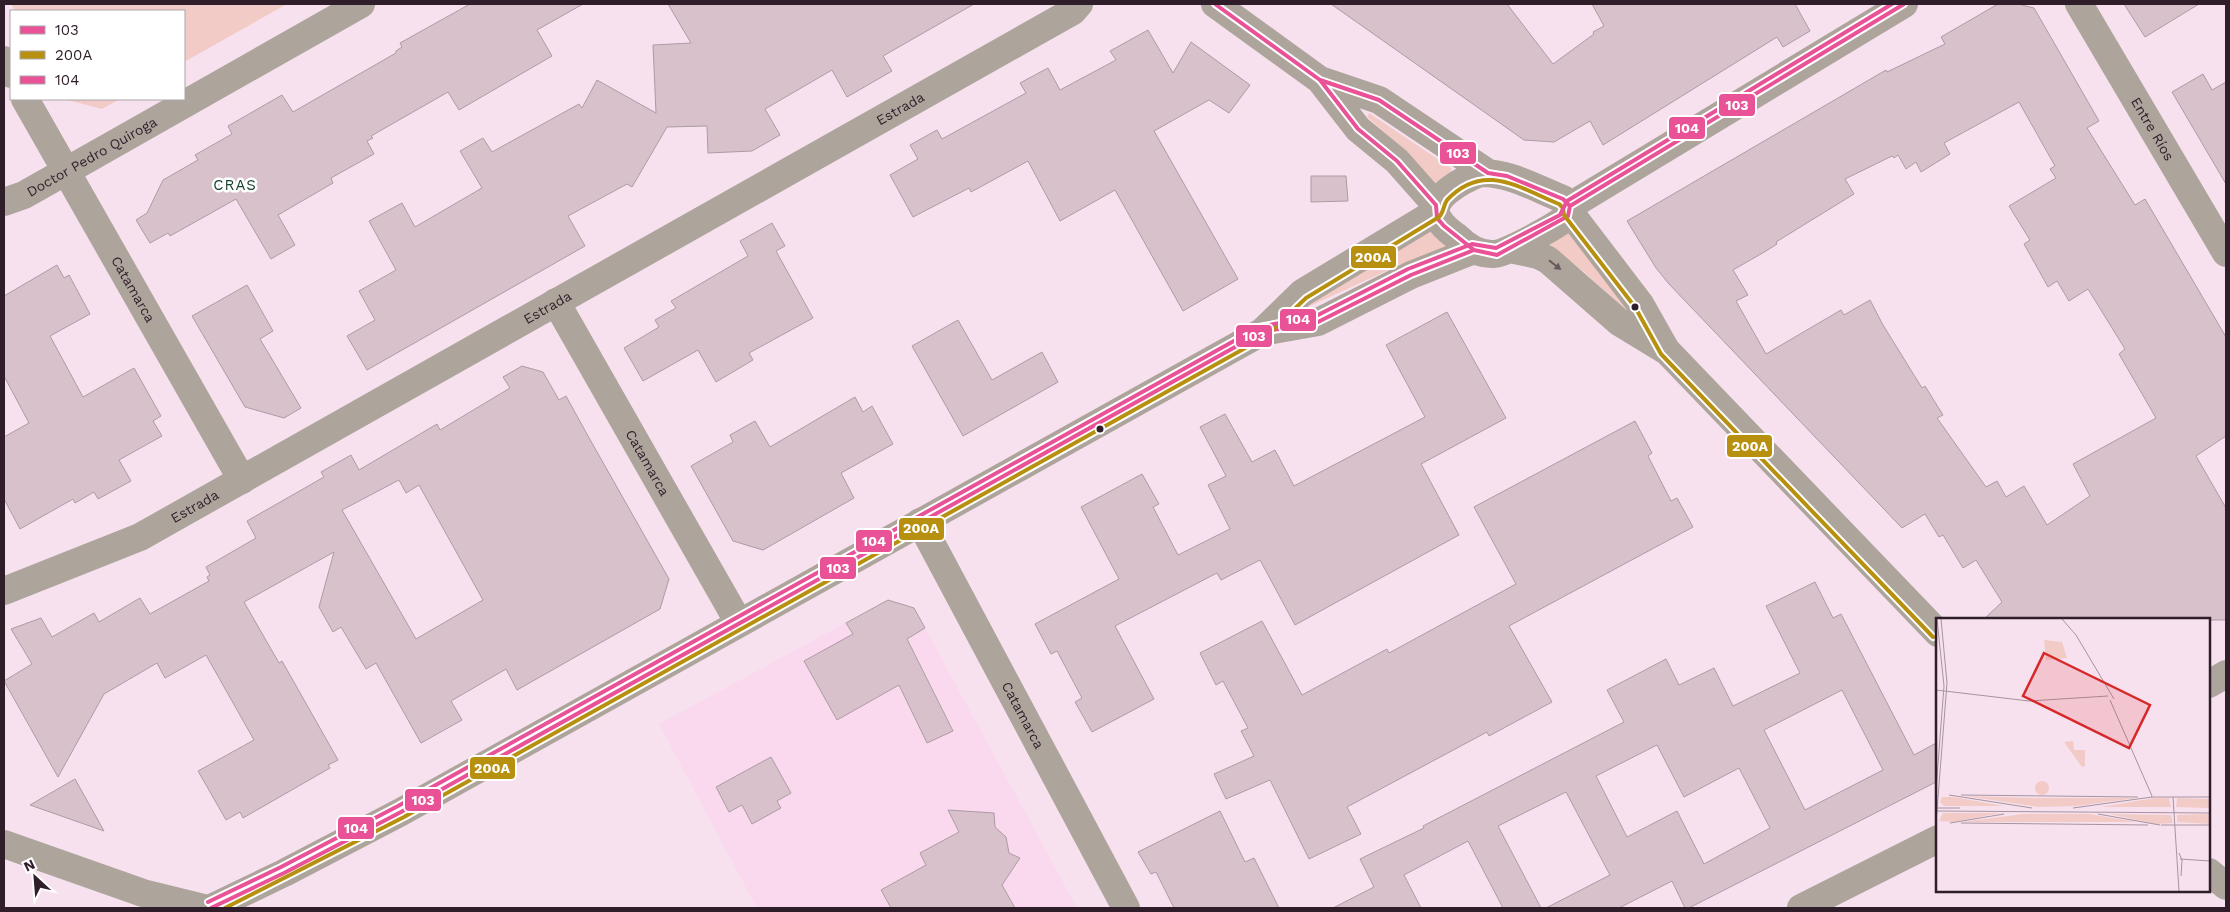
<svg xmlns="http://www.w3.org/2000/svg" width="2230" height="912" font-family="'Work Sans',sans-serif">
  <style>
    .built { fill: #fad8ed }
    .green { fill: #f2cac6 }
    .building { fill: #d9c1cb; stroke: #ad9ba4; fill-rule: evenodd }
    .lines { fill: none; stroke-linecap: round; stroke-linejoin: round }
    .minor { stroke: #ada59c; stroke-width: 28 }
    .tertiary { stroke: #ada59c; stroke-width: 28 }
    .bus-1-casing { stroke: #fff; stroke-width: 8 }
    .bus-2-casing { stroke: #fff; stroke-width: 8 }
    .bus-3-casing { stroke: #fff; stroke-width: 8 }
    .bus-1 { stroke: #e95297; stroke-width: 4 }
    .bus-2 { stroke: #b6900e; stroke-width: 4 }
    .bus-3 { stroke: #e95297; stroke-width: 4 }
    .oneway { fill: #685a5d }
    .bus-dot { fill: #2f1d29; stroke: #fff; stroke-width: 2 }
    .labels { text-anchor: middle; stroke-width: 5; stroke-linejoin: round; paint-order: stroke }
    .street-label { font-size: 14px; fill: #2f1d29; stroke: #fff }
    .neighbourhood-label { font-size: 15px; letter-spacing: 1px; fill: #17422d; stroke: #fff }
    .inset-road { fill: none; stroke: #a793a0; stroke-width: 1 }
    .view { fill: #d62828; fill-opacity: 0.15; stroke: #d62828; stroke-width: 2.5 }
    .inset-edge { fill: none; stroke: #2f1d29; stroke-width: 2.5 }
    .line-badge { stroke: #fff; stroke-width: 2 }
    .badge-label { font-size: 14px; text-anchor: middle; font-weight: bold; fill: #fff }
  </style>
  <rect width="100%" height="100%" fill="#f7e1ef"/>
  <!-- built -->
  <path class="built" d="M888,600L914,608L1077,908H757L659,724Z"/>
  <!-- green -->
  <path class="green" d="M11,4H287L184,62V11H15Z
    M64,99H120L102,109Z
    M1369,113L1451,168L1452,173L1436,185L1393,140L1367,117Z
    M1432,230L1450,246L1404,263L1310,306V304Z
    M1568,230L1630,312L1629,313L1583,271L1545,244Z"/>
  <!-- building -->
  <path class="building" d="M470,4H583L537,30L552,56L459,110L448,92L371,136L373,138L367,141L374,154L331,178L333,183L278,215L295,245L271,259L236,199L170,236L168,233L150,243L136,220L147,213L163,180L198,160L195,155L232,134L228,126L282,95L293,112L396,53V51L402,47L400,43Z
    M668,4H974L883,56L892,71L847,97L832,70L765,109L780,135L752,151L708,153L707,126L667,127L632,187L627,184L568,216L585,246L367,370L347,336L375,320L359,291L396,270L369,221L402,203L415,227L482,188L460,151L483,138L492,152L579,104L582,108L597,80L656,113L653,45L691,43Z
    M1331,4H1507L1553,64L1594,34L1593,32L1604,26L1592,4H1795L1810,31L1783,47L1777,37L1603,145L1590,121L1554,142L1524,140Z
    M1998,4H2018L2034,8L2099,121L2087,128L2135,205L2145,199L2226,337V436L2196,456L2226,508V620H1983L2002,602L1976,560L1963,568L1943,535L1939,537L1925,514L1902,528L1669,284L1656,268L1627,221L1886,70L1887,72L1945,44L1941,37ZM2019,102L2055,166L2050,169L2056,178L2009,206L2030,240L2024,244L2048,287L2057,281L2069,301L2088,289L2125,349L2119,354L2156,418L2073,464L2090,496L2047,525L2024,486L2006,497L1997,481L1986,487L1937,418L1943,415L1925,386L1922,388L1883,325L1870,300L1844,315L1841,310L1766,354L1736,301L1748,295L1733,270L1766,251L1777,244L1776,242L1854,194L1845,179L1892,156L1894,158L1898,155L1906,169L1916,162L1921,172L1950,154L1944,143Z
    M2124,4H2199L2145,37Z
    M1148,30L1173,73L1191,42L1250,85L1229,113L1209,100L1154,131L1238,279L1183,311L1115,190L1060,221L1028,161L971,192L969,188L913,217L890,175L918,159L910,145L937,130L942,139L1026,93L1020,83L1048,68L1060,90L1116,60L1110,51Z
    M2203,74L2212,90L2226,82V184L2172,92Z
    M1311,176H1346L1348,201L1311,202Z
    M772,223L785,246L776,251L813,318L749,353L753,360L716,382L698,350L643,381L624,348L659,327L655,320L676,308L671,301L748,256L740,241Z
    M57,265L64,278L69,275L90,314L50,336L83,397L134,368L161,416L153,421L162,436L119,460L131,481L98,499L94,492L75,503L73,499L20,529L4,499V437L29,423L4,376V296Z
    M247,285L273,331L260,339L301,408L284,418L245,407L192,316Z
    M1447,312L1506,418L1421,464L1459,535L1295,625L1260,560L1221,580L1217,573L1115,626L1154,699L1092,732L1075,702L1082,698L1057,651L1051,654L1035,624L1119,579L1081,507L1142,474L1159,504L1153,507L1178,555L1230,529L1208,485L1226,476L1200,427L1225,414L1252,462L1275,450L1294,486L1425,417L1386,345Z
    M958,320L992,380L1042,352L1058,382L963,436L912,346Z
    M522,366L543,372L559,400L566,396L588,436L669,579L660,609L517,690L506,669L451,701L462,720L421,743L376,663L366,669L341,627L333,632L319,607L334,552L244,602L279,663L282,661L338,760L328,765L330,768L243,818L240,812L226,820L198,771L254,740L206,655L165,678L157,663L104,694L58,777L4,681L32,664L11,629L41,618L52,637L94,613L99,622L140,598L150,614L209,581L207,577L210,575L206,567L256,538L247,521L324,477L321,472L351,455L359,470L437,424L440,430L510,388L503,377ZM399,480L406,493L419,485L483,600L416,639L342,510Z
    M855,397L863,412L872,406L893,444L841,473L854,498L763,550L733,541L691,466L733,442L730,435L755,421L770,447Z
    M1635,421L1652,453L1648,456L1671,501L1677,498L1693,527L1509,626L1552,702L1489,736L1487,732L1347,807L1361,834L1309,859L1270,780L1226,799L1214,774L1254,756L1241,731L1248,728L1223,681L1216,685L1200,653L1262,621L1302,695L1387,649L1389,653L1516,584L1474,507Z
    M1815,582L1833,618L1841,614L1914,755L1938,742V781L1689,908H1685L1672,881L1619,908H1546L1610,875L1566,792L1498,826L1541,908H1503L1468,841L1404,875L1421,908H1333L1374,887L1360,859L1424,828L1423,826L1624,722L1607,690L1666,659L1679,685L1714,668L1733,706L1800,673L1766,606ZM1842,690L1883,770L1805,810L1764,730ZM1657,745L1684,797L1739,768L1770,828L1704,864L1677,811L1627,837L1596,776Z
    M888,600L914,608L925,628L907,639L953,731L927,743L899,685L837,720L804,661L853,634L846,623Z
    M771,757L791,793L777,801L781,808L752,824L742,805L729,812L716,787Z
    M75,779L104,831L30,805Z
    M948,810L994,813L995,827L1006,837L1009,853L1020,858L1002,885L1015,908H891L881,890L926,865L920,853L959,832Z
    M1220,811L1245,862L1254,858L1279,908H1174L1156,872L1151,874L1138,852Z"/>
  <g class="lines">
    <!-- minor -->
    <g class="minor">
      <path id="s1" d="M2079,4L2226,253"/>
      <path d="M4,60L11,74"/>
      <path id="s2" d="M25,99L242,480"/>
      <path id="s3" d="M4,202L24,195L361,4"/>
      <path d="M1570,206L1904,4"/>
      <path id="s4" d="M556,302L739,623"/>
      <path id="s5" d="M920,522L1126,908"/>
      <path id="s6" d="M4,591L140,537L1073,11L1079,4"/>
      <path d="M2209,684L2226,674"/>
      <path d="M4,844L143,893L204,908"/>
      <path d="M1801,908L1938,839"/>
    </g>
    <!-- tertiary -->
    <path class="tertiary" d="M1215,4L1320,80L1358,129L1397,161L1436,205
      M1320,80L1379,100L1488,173
      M1480,173C1509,172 1537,189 1563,199L1570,206L1568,216C1558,225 1506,254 1494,254C1479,255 1467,247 1457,237C1450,232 1442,226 1438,218C1426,198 1465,179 1480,173Z
      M1569,211L1640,304L1666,350L1938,633
      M1510,249L1538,255L1548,260L1619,322L1665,350
      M1262,332L1318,322L1411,275L1474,250
      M2209,872L2226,886
      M211,908L284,873L401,812L1262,332L1302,293L1436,212"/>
    <!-- bus-1 casing -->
    <g class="bus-1-casing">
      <path id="bus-1" d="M1215,4L1320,80
        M1320,80L1379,100L1488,173L1507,176L1563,199L1570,206L1568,216L1497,255L1474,250L1444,226L1437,218L1436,205L1397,161L1358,129Z
        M1570,206L1904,4
        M211,908L284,873L401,812L1262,332L1318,322L1411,275L1474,250"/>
    </g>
    <!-- bus-2 casing -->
    <g class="bus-2-casing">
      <path id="bus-2" d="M225,908L404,817L1265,337L1306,298L1439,217C1444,212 1443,206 1447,200C1484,161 1519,188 1559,204L1563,208L1564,215L1635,307L1661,354L1933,637"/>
    </g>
    <!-- bus-3 casing -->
    <g class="bus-3-casing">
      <path id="bus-3" d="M208,902L281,867L398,806L1259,327L1316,316L1408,269L1472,244L1496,248L1560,215L1567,201L1892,4"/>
    </g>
    <!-- bus-1 -->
    <use href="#bus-1" class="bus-1"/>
    <!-- bus-2 -->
    <use href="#bus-2" class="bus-2"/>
    <!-- bus-3 -->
    <use href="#bus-3" class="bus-3"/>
  </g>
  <!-- one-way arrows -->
  <defs><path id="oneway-solid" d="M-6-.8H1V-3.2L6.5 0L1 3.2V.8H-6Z" transform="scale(1.25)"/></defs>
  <use class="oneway" href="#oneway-solid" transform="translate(1555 265) rotate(38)"/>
  <!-- markers -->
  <g class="bus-dot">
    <circle cx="1635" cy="307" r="4.5"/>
    <circle cx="1100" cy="429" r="4.5"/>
  </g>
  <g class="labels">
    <!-- street labels -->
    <g class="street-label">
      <text dy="5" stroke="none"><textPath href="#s6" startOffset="1019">Estrada</textPath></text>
      <text dy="5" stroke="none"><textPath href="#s1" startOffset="145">Entre Ríos</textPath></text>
      <text dy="5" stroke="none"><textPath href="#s3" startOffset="99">Doctor Pedro Quiroga</textPath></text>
      <text dy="5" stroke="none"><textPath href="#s2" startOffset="219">Catamarca</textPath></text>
      <text dy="5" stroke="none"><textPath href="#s6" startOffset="614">Estrada</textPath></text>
      <text dy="5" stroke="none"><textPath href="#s4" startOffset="185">Catamarca</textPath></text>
      <text dy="5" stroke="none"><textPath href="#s6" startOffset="209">Estrada</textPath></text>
      <text dy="5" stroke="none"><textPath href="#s5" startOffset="219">Catamarca</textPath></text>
    </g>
    <!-- neighbourhood labels -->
    <g class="neighbourhood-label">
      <text x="235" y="190">CRAS</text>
    </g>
  </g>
  <!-- overview -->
  <g transform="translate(1936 618)">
    <rect width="274" height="274" fill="#f7e1ef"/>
    <path d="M108,22L126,24L131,40L110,42ZM137,123L138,132H149V148L146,149L128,124ZM99 170a7 7 0 1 1 14 0a7 7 0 1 1-14 0ZM29,178L98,180H201L140,188L103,189ZM6,179H17L68,188H8L4,184ZM218,180H233L235,189H165ZM241,180L274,181V190L240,189ZM7,195H64L18,204L3,203ZM87,196H153L201,204H26ZM173,196L235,197L237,205L220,206ZM274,196V206L241,204V197Z" fill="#f2cac6"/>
    <path class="inset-road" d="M126,1L140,17L178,81M0,72L93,83L172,78M174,82L216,178M0,172L8,68L1,1M13,177L96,190M25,177L202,179M215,179H274M237,179L243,273M0,190H24M137,190L216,179M0,193L274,195M162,196L224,207M0,205L11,65L5,1M14,205L68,196M25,205L212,207M225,207H274M243,235L246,242L245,258M244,241L274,243"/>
    <path class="view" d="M108,35L214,87L193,130L87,78Z"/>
    <rect width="274" height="274" class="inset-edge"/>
  </g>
  <g class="line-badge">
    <rect x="1718" y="93" width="38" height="24" rx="5" fill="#e95297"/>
    <rect x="1668" y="116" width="38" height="24" rx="5" fill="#e95297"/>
    <rect x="1439" y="141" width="38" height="24" rx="5" fill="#e95297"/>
    <rect x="1350" y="245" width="47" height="24" rx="5" fill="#b6900e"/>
    <rect x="1279" y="308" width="38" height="24" rx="5" fill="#e95297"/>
    <rect x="1235" y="324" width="38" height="24" rx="5" fill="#e95297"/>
    <rect x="1726" y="434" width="47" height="24" rx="5" fill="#b6900e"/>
    <rect x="898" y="517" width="47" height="24" rx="5" fill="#b6900e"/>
    <rect x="855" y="529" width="38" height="24" rx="5" fill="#e95297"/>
    <rect x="819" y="556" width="38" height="24" rx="5" fill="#e95297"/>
    <rect x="469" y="756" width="47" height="24" rx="5" fill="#b6900e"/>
    <rect x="404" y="788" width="38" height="24" rx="5" fill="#e95297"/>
    <rect x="337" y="816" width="38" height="24" rx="5" fill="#e95297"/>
  </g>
  <g class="badge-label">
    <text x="1737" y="110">103</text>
    <text x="1687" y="133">104</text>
    <text x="1458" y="158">103</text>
    <text x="1373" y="262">200A</text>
    <text x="1298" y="324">104</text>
    <text x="1254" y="341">103</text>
    <text x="1750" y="451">200A</text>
    <text x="921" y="533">200A</text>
    <text x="874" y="546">104</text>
    <text x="838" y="573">103</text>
    <text x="492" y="773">200A</text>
    <text x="423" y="805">103</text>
    <text x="356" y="833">104</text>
  </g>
  <!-- border -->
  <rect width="2230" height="912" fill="none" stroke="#2f1d29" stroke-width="10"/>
  <!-- legend -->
  <rect x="10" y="10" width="175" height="90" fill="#ffffff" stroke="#aca5a9"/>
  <rect x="20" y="26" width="25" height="8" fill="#e95297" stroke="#aca5a9"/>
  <text x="55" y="35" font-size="15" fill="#2f1d29">103</text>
  <rect x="20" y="51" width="25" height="8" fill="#b6900e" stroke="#aca5a9"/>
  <text x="55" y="60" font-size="15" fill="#2f1d29">200A</text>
  <rect x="20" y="76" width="25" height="8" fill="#e95297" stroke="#aca5a9"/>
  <text x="55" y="85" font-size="15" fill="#2f1d29">104</text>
  <!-- north arrow -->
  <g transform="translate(35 877) rotate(334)" stroke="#ffffff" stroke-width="4" paint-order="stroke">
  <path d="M0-4L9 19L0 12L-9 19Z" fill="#2f1d29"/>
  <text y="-8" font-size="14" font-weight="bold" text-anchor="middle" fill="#2f1d29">N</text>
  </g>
</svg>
